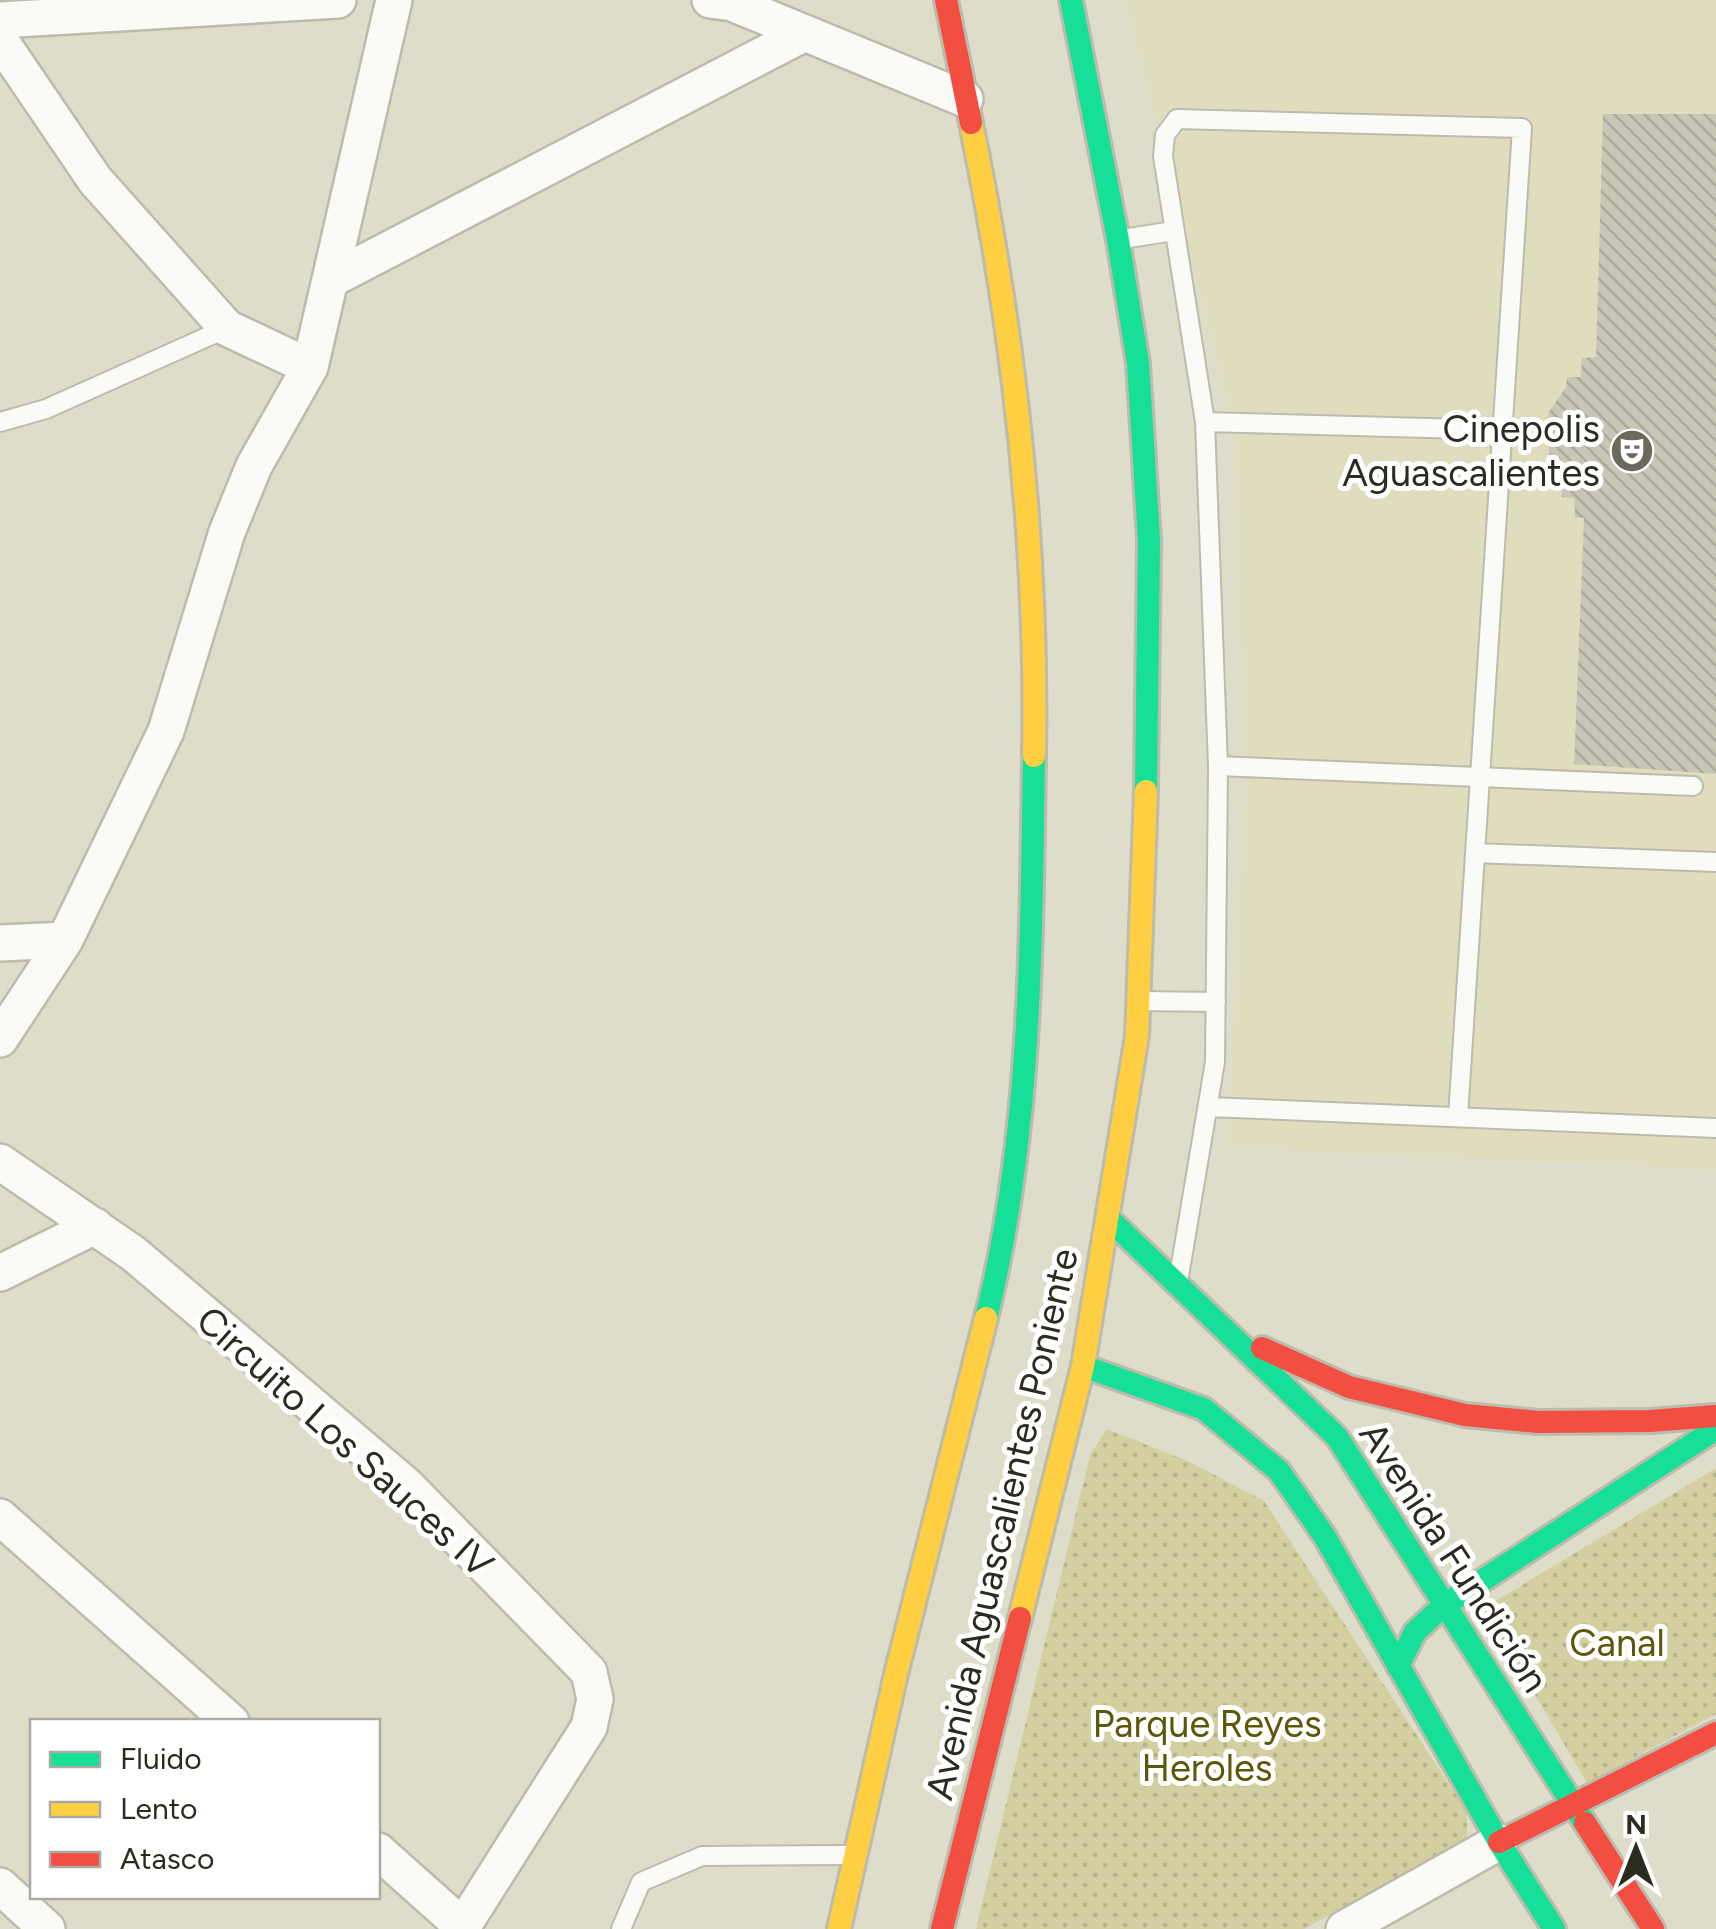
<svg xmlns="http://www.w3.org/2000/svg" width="1716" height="1929" font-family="Figtree,sans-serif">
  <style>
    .built { fill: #e0ddbe }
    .green { fill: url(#green-dots) }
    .building { fill: url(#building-back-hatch) }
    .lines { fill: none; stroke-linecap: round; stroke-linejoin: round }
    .lane-casing { stroke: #bcbbac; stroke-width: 22 }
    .street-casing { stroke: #bcbbac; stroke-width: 40 }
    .fast-casing { stroke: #bcbbac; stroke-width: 28 }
    .slow-casing { stroke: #bcbbac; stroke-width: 28 }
    .jam-casing { stroke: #bcbbac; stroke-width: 28 }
    .lane { stroke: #fafaf7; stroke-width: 18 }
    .street { stroke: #fafaf7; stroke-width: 35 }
    .fast { stroke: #16e098; stroke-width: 22 }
    .slow { stroke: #ffcf43; stroke-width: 22 }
    .jam { stroke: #f24e42; stroke-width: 22 }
    .labels { text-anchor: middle; stroke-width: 10; stroke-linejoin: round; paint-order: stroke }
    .poi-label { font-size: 38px; fill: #2c2b1f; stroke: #fff; text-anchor: end }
    .street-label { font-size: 38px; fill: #2c2b1f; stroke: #fff }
    .park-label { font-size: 38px; fill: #5e5608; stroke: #fff }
  </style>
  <defs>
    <pattern id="green-dots" width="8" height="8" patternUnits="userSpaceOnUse" patternTransform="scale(2.5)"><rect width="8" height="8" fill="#d4cfa1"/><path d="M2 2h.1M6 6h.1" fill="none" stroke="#b6b28a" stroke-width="1.8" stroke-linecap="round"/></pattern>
    <pattern id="building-back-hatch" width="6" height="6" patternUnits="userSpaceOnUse" patternTransform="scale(2.5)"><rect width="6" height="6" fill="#c8c6b7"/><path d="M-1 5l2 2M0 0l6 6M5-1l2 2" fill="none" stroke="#acaa9d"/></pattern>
  </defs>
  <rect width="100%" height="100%" fill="#deddca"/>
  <!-- built -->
  <path class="built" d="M1126,0H1716V1169L1228,1147L1247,782L1234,424Z"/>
  <!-- green -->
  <path class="green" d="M1107,1429L1190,1462L1264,1501L1467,1812V1839L1304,1929H976L1090,1455Z
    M1716,1468V1714L1587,1783L1484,1608Z"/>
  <!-- building -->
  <path class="building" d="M1603,114H1716V774L1574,764L1584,518L1575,517L1574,498L1562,497L1560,480L1550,460L1546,429L1549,412L1566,387L1567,377H1581L1582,358L1596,357Z"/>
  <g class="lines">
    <!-- lane casing -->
    <g class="lane-casing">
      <path id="lane" d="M1123,239L1173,231
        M0,422L46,409L227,328
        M1205,422L1503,430
        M1218,766L1693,786
        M1475,853L1716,862
        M1141,1001L1216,1002
        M1209,1107L1716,1128
        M1179,1276L1215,1062L1218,766L1205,422L1163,156L1165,135L1177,119L1522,128L1458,1117
        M621,1929L641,1882L702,1856L849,1855"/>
    </g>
    <!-- street casing -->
    <g class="street-casing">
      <path id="street" d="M710,0L732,3L965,99
        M0,20L338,0
        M0,40L95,180L227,328L310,367
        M330,280L805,33
        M0,943L65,940L166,731L227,532L254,466L310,367L394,0
        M0,1039L65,940
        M0,1162L134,1254L406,1485L589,1672L595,1699L589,1727L461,1929
        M0,1273L95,1226
        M0,1517L231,1722
        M378,1851L462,1926
        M0,1886L47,1929
        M1344,1929L1499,1842"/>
    </g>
    <!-- fast casing -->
    <g class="fast-casing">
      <path id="fast" d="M1071,0L1118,240L1138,363L1149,540L1146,791
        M1108,1218L1337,1437L1585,1823
        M986,1318C1032,1135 1031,944 1034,756
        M1083,1366L1204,1409L1279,1471L1325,1537L1499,1842L1554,1929
        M1398,1666L1415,1632L1443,1606L1716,1429"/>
    </g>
    <!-- slow casing -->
    <g class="slow-casing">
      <path id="slow" d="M971,123C1014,332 1038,543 1034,756
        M1020,1618L1083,1366L1137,1036L1146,791
        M839,1929L896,1674L986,1318"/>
    </g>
    <!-- jam casing -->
    <g class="jam-casing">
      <path id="jam" d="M946,0L971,123
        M1262,1348L1349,1387L1465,1415L1538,1422L1650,1421L1716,1416
        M1585,1823L1653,1929
        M1499,1842L1716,1733
        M942,1929L1020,1618"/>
    </g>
    <!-- lane -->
    <use href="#lane" class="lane"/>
    <!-- street -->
    <use href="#street" class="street"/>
    <!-- fast -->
    <use href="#fast" class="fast"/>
    <!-- slow -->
    <use href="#slow" class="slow"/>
    <!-- jam -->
    <use href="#jam" class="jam"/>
  </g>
  <!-- icons -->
  <defs>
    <g id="theatre-disc" transform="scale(2.25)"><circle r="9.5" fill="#6a695b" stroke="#fff"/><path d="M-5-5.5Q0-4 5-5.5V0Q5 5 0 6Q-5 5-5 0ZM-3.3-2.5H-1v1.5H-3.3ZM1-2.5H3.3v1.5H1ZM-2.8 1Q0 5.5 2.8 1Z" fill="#fff"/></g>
  </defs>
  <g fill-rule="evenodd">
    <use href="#theatre-disc" x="1632" y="451"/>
  </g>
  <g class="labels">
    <!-- poi labels -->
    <g class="poi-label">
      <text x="1600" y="442">Cinepolis<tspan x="1600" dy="44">Aguascalientes</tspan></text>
    </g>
    <!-- street labels -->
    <g class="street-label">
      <text transform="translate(345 1442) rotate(42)" y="13">Circuito Los Sauces IV</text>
      <text transform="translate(1002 1524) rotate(-77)" y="13">Avenida Aguascalientes Poniente</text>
      <text transform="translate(1454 1557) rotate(57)" y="13">Avenida Fundición</text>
    </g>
    <!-- park labels -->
    <g class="park-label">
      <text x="1617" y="1656">Canal</text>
      <text x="1207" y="1737">Parque Reyes<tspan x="1207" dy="44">Heroles</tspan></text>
    </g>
  </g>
  <!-- legend -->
  <rect x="30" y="1719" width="350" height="180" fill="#ffffff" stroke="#abaaa5" stroke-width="2.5"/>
  <rect x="50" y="1752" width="50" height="15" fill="#16e098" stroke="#abaaa5" stroke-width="2.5"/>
  <text x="120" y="1769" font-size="30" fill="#2c2b1f">Fluido</text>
  <rect x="50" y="1802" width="50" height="15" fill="#ffcf43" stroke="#abaaa5" stroke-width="2.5"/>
  <text x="120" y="1819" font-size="30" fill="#2c2b1f">Lento</text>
  <rect x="50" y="1852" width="50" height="15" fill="#f24e42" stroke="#abaaa5" stroke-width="2.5"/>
  <text x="120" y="1869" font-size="30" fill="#2c2b1f">Atasco</text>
  <!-- north arrow -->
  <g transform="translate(1636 1849)" stroke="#ffffff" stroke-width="8" paint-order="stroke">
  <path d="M0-8L18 38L0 25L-18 38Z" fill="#2c2b1f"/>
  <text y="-15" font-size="28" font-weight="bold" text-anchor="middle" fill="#2c2b1f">N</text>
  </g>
</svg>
